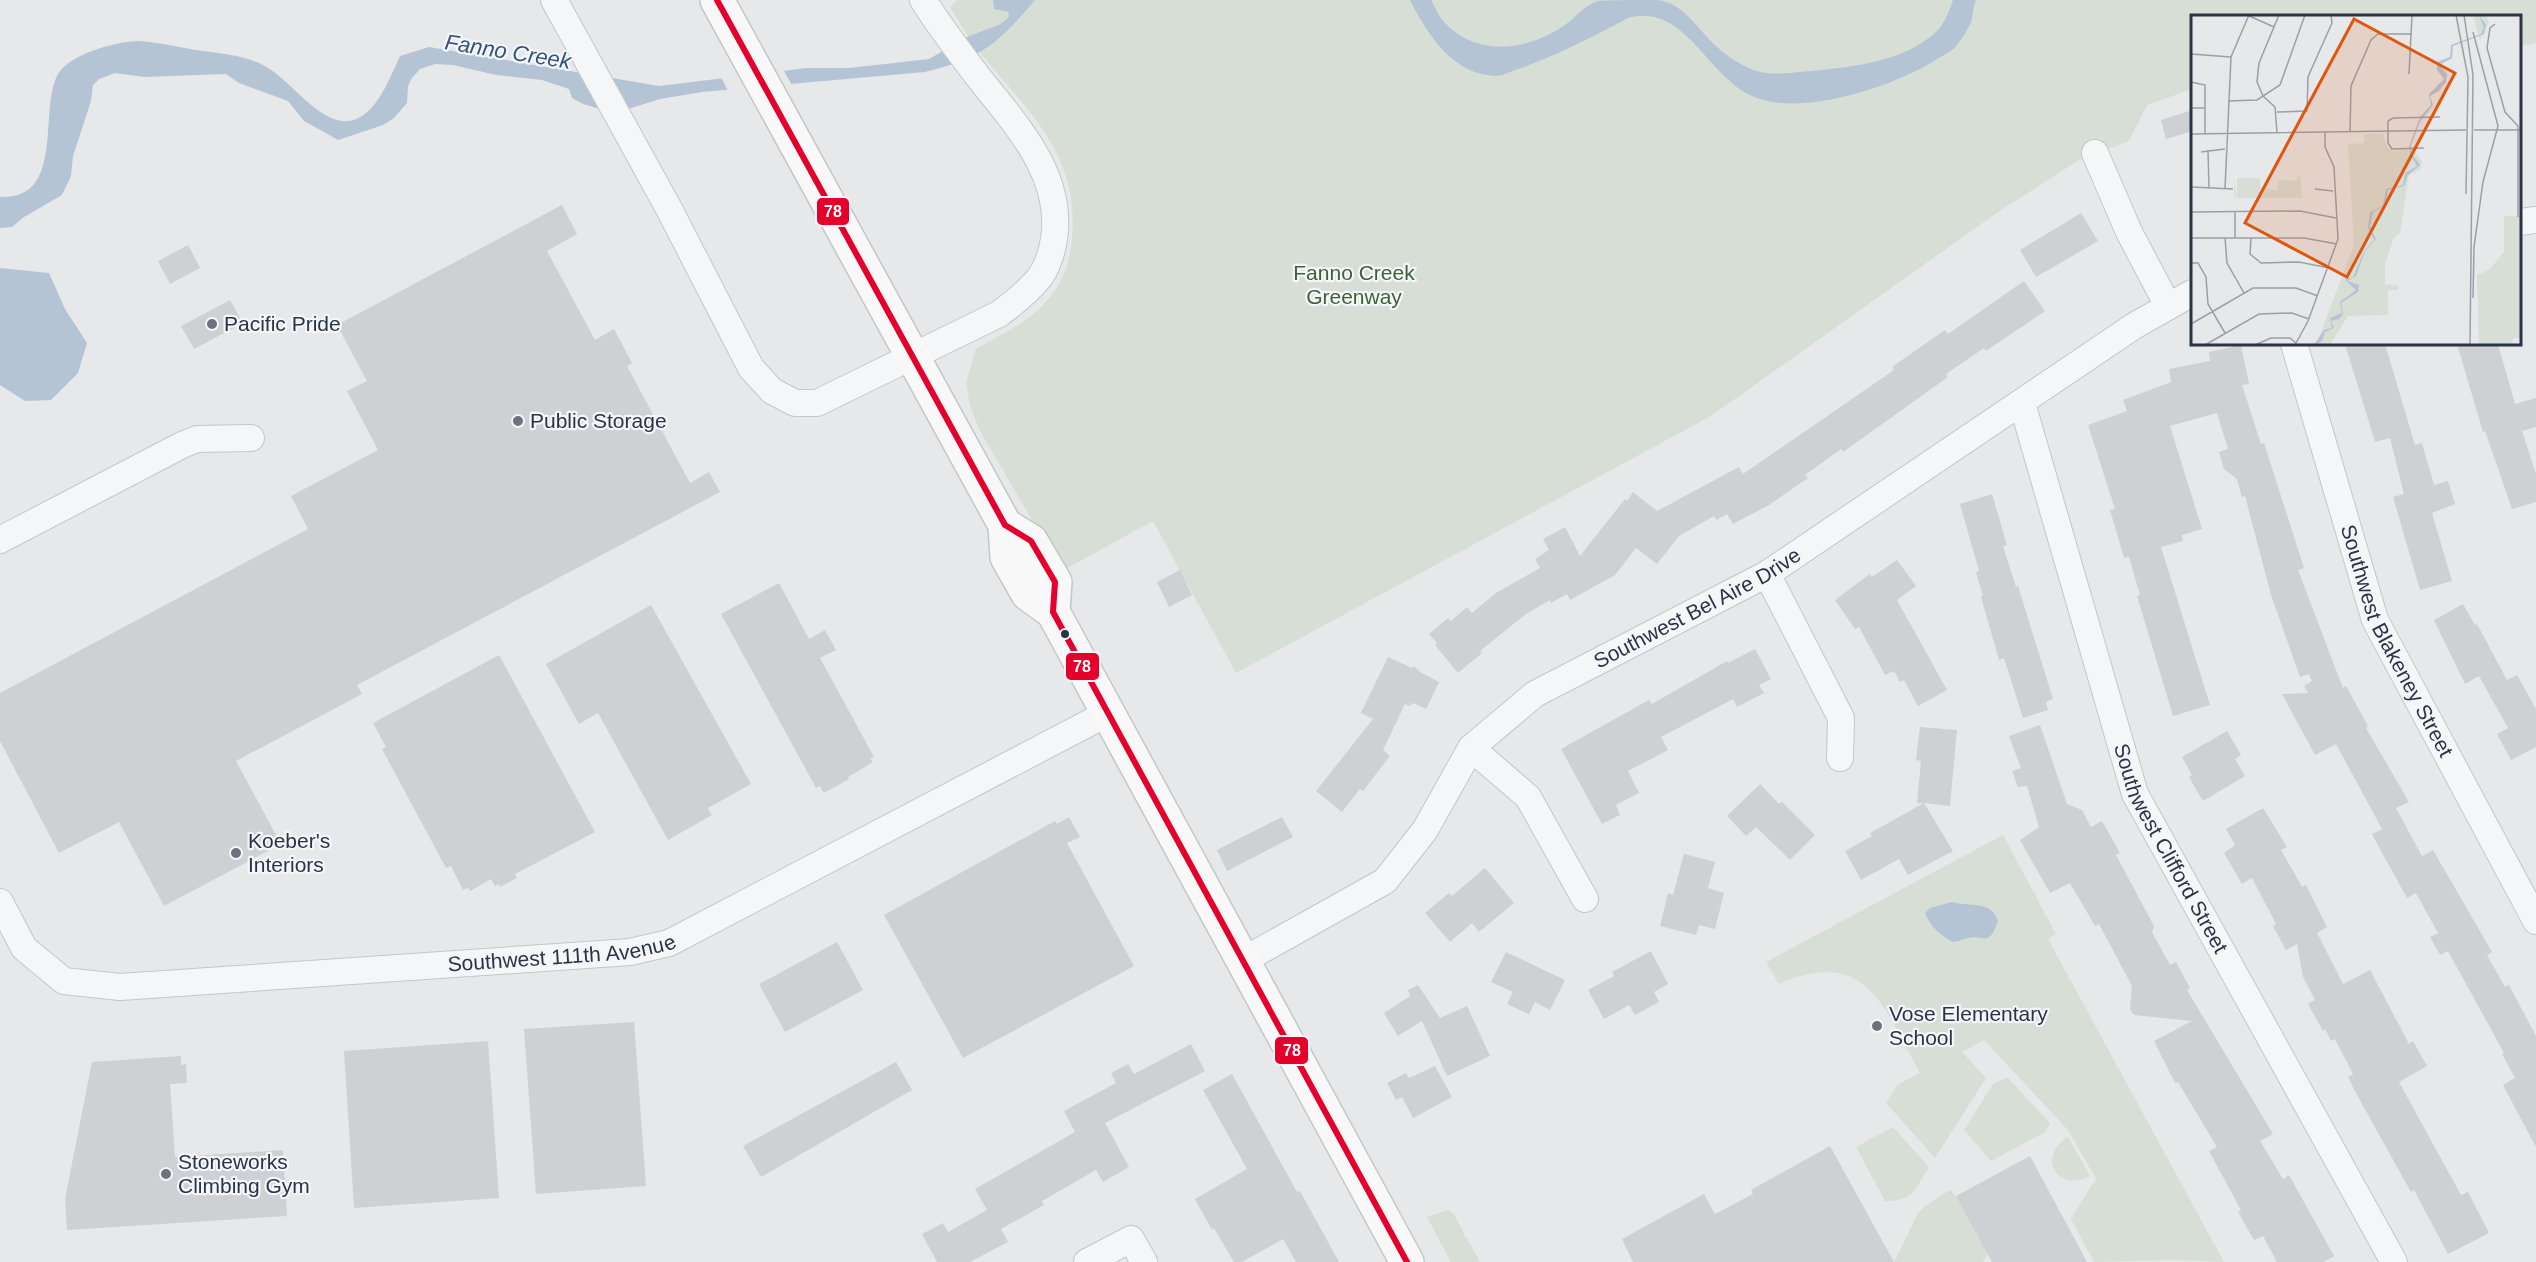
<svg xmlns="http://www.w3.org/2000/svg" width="2536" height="1262" font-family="Helvetica,sans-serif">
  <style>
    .green { fill: #d6ded6 }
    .water { fill: #b4c4d5 }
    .pier { fill: #e6e8ea }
    .building { fill: #ced0d3 }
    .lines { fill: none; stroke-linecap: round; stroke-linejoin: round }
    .street-casing { stroke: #c4c6c8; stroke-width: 28 }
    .secondary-casing { stroke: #c4c6c8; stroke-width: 36 }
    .street { stroke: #f5f6f7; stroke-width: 26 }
    .secondary { stroke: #f8f8f8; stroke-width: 33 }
    .bus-1-casing { stroke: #f4f6f9; stroke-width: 10 }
    .bus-1 { stroke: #e4002b; stroke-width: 6 }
    .poi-dot { fill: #6c737f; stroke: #f4f6f9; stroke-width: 2 }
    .bus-dot { fill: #2b3445; stroke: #f4f6f9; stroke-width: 2 }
    .labels { text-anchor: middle; stroke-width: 4.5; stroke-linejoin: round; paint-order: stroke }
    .park-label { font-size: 21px; fill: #3f6138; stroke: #f4f6f9 }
    .poi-label { font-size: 21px; fill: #2b3445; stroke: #f4f6f9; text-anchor: start }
    .street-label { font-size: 21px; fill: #2b3445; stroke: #f4f6f9 }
    .water-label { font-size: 22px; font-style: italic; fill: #34527a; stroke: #f4f6f9 }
    .inset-road { fill: none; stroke: #9ba0a8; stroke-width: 1.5 }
    .view { fill: #df570f; fill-opacity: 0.15; stroke: #df570f; stroke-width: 3 }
    .inset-edge { fill: none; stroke: #2b3445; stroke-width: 3 }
    .line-badge { stroke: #f4f6f9; stroke-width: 2 }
    .badge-label { font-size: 16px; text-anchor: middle; font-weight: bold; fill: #fff }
  </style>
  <rect width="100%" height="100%" fill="#e6e8ea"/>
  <!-- green -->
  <path class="green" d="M957,0H2536V43L2520,46V16H2192V89L2147,105L2129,141L2079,160L1998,212L1711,416L1236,673L1153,521L1062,571L981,433L970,406L966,382L976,349C996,337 1021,326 1038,310C1060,290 1070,267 1072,238C1080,152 1026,110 977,49C967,36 959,21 950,7Z
    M2003,835L2056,934L2048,939L2224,1262L2176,1260L2094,1262L2071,1219L2096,1179L2068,1130L1984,1040L1962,1052L1986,1078L1935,1158L1886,1103L1897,1085L1920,1073C1884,1008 1867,945 1779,984L1766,962Z
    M2007,1077L2050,1123L2045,1132L1991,1161L1964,1130L1993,1084Z
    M1893,1127L1929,1167C1915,1189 1915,1201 1885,1201L1856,1147Z
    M2068,1137L2090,1176C2057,1193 2036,1157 2068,1137Z
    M1950,1190L1995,1243L1983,1262H1894L1917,1215L1924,1207Z
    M1448,1210L1454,1214L1465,1235L1463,1237H1466L1480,1262H1451L1427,1217Z"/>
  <!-- water -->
  <path class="water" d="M993,0H1035C998,44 982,58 925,72L702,92L660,99L625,110L607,111L583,104L572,98L569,89L542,80L496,75L453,65L435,64L420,69L412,78L408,86L407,103L394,118L383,125L338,140L304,121L288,101L239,83L226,74L144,77L115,73L99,79L93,85L91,101L73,156L71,176L62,195L24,217L12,227L0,228V197C65,200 39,112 57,76C66,55 117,41 138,41C158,42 177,47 196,50C218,53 243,55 263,65C285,77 299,97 319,111C365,144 385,89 400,56L429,47L659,86L806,68H849L929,59L969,36L999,25L1008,18L1009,12L994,9Z
    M1410,0H1431C1435,7 1439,17 1445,23C1478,58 1529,50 1565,25C1576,17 1585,5 1598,1C1610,0 1643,0 1657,0C1683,2 1698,30 1716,46C1727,56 1740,65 1754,70C1769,76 1784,73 1799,72C1844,68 1901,64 1936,32C1945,23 1949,11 1953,0H1976C1973,7 1973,15 1971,22C1968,29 1962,39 1957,45C1952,52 1941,56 1934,61C1892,87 1799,118 1752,96C1706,75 1684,2 1628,18C1592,37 1556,56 1518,69C1511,71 1503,76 1496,76C1453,75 1427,34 1410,0Z
    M0,268L49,273L65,309L87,343L78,373L51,400L25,401L0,385Z
    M1952,902C1969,907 1992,900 1998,921C1988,949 1984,934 1968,938C1962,939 1959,942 1953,942C1942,937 1929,925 1925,913L1930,908Z"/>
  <!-- pier -->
  <path class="pier" d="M783,69L793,87L729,93L720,75Z"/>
  <!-- building -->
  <path class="building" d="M2189,111L2193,131L2166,139L2161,120Z
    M562,205L577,234L547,251L595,340L614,329L632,363L627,366L690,483L709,472L720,492L357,685L362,694L236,761L281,844L164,906L119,822L59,853L0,741V693L308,529L291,496L378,450L347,391L367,381L337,325Z
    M2081,213L2098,241L2036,277L2020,250Z
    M188,245L200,268L170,284L158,261Z
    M2024,281L2045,311L1986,351L1984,348L1946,374L1948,377L1843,452L1841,449L1805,475L1808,478L1769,505L1733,524L1727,514L1716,520L1714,516L1679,536L1657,564L1636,548L1615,575L1570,600L1567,594L1551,603L1550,600L1526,614L1480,651L1482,653L1458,673L1435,645L1437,643L1429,634L1448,618L1451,621L1467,607L1472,613L1496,593L1540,568L1535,559L1549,550L1543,539L1565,527L1580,556L1625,499L1627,501L1633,492L1657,511L1739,467L1743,474L1894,370L1892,367L1945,330L1948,334Z
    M230,300L243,323L194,349L181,326Z
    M2345,344H2385L2415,445L2422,443L2434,485L2448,481L2455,504L2432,513L2452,581L2420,590L2393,497L2404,494L2390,438L2375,442Z
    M2457,344H2498L2515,404L2536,398V427L2522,431L2536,474V502L2512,509L2485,431L2483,432Z
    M2241,345L2249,384L2242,385L2261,444L2264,443L2304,568L2298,570L2343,688L2346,686L2368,726L2366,728L2409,802L2396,808L2422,856L2433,850L2492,952L2487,955L2505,987L2509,985L2536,1036V1147L2503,1085L2515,1078L2502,1054L2504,1053L2448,951L2440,955L2430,937L2438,933L2416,893L2407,898L2375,840L2372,834L2382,829L2336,744L2315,755L2282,694L2308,693L2304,686L2312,681L2309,674L2300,677L2271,595L2245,496L2242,497L2237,479L2224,469L2219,452L2228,449L2217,413L2170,426L2202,529L2182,535L2183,541L2161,547L2210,705L2173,716L2137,596L2140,595L2129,557L2124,558L2110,510L2115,509L2088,425L2127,411L2123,400L2171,382L2169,369L2210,361L2209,352Z
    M1992,494L2007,545L2003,546L2016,587L2018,586L2053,699L2046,702L2048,710L2023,718L2004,658L1999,660L1981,597L1983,596L1976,572L1979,571L1960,504Z
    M1897,560L1916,586L1897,600L1947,690L1918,706L1904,680L1900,682L1894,671L1885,675L1859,627L1855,629L1835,600L1870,574L1872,577Z
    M1180,570L1192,595L1169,607L1157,582Z
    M779,583L809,639L825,630L836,650L820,658L874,757L870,758L873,762L848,777L849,779L824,793L820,786L816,788L721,614Z
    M2463,604L2475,625L2477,624L2507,680L2517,675L2536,709V747L2511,760L2497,734L2508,728L2479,676L2465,684L2434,620Z
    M651,605L751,784L708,808L712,815L668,840L598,713L579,724L546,664Z
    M1755,649L1771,679L1759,685L1764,693L1737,707L1733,699L1661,737L1668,750L1628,771L1639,793L1616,805L1620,815L1602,824L1561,749L1649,700L1652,704L1727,661L1728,663Z
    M499,655L595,832L515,874L517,878L500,887L499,884L495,886L491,879L470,891L468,888L463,890L451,866L446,868L382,749L386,747L373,723Z
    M1388,657L1412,668L1414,666L1420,672L1439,682L1426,709L1413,703L1410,706L1405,704L1383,750L1390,756L1363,791L1360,789L1342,812L1316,791L1373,719L1361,713Z
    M2040,725L2067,804L2082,810L2091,827L2102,821L2120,853L2116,855L2154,926L2152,932L2170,965L2176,962L2190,988L2187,990L2273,1134L2260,1141L2283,1179L2289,1175L2334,1256L2324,1262H2277L2263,1236L2254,1240L2238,1212L2241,1210L2209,1151L2217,1147L2178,1082L2175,1083L2154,1041L2192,1021L2134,1015L2130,1009L2132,986L2099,924L2095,926L2070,883L2050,893L2020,840L2039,827L2027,786L2018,787L2012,771L2021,768L2009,736Z
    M1920,727L1957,730L1950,806L1924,803L1953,851L1908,875L1899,859L1861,880L1845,851L1872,836L1870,833L1924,803H1917L1921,761L1916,760Z
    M2227,731L2241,755L2235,759L2245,776L2203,801L2189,777L2192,775L2182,757Z
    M1760,784L1779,804L1782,802L1815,835L1790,860L1756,827L1746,836L1727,816Z
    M2263,808L2287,847L2281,850L2302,887L2306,885L2327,927L2317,933L2343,984L2370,970L2409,1044L2413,1041L2427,1066L2399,1082L2461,1195L2468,1192L2489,1233L2448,1254L2414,1190L2411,1192L2357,1095L2348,1077L2353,1074L2335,1039L2331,1041L2325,1029L2323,1031L2308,1004L2315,1000L2303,977L2297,944L2286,950L2273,926L2276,924L2252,878L2242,884L2224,853L2235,845L2226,829Z
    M1069,817L1080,837L1067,843L1134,966L963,1058L884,915L1055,821L1057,824Z
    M1282,817L1293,837L1227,871L1217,850Z
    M1684,854L1715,862L1708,888L1724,893L1715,929L1699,925L1696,935L1660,926L1668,893L1673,895Z
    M1485,868L1514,903L1479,932L1472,923L1450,942L1425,913L1449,893L1452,896Z
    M837,942L863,990L785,1032L759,984Z
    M1651,951L1668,984L1654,992L1659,1002L1635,1015L1629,1005L1604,1019L1588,990L1614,976L1612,972Z
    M1506,952L1565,980L1550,1010L1535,1002L1529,1014L1507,1004L1513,992L1491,982Z
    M1418,985L1440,1018L1467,1006L1490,1056L1447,1076L1422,1021L1398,1036L1384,1013L1410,996L1408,990Z
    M634,1022L646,1186L536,1194L524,1029Z
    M488,1041L499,1198L354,1208L344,1051Z
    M1191,1044L1205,1071L1105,1123L1129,1167L1103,1182L1096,1170L1042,1201L1044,1205L1001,1229L1008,1242L970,1262H937L922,1234L943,1223L948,1232L987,1210L975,1189L1075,1132L1064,1111L1116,1083L1111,1073L1128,1064L1134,1074Z
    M181,1056V1065L186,1064L187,1083L170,1084L175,1157L283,1150L287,1216L67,1230L65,1199L92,1062Z
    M896,1062L912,1090L761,1177L743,1146Z
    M1435,1066L1452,1097L1413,1118L1402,1097L1396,1100L1387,1083L1406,1073L1409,1078Z
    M1232,1074L1297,1192L1300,1191L1339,1262H1296L1283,1239L1242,1262H1234L1214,1228L1212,1230L1195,1199L1247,1169L1203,1090Z
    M1830,1146L1894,1262H1633L1622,1239L1704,1194L1715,1214L1753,1194L1751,1190Z
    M2030,1156L2087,1262H1992L1956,1196Z"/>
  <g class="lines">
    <!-- street casing -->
    <g class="street-casing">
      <g id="street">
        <path d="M554,0L668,207L751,368L772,391L795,403H817L999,314C1014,303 1028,292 1040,277C1047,267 1052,252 1054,239C1064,175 1016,125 979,78C960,53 940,27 923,0"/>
        <path d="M2095,153L2129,232L2168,306"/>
        <path d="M2520,222L2536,220"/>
        <path id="s1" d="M2294,344L2375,620L2536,921"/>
        <path id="s2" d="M2022,403L2135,794L2394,1262"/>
        <path d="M0,540L182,445L197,439L251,438"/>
        <path d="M1767,574L1841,718L1840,758"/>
        <path d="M1471,748L1528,797L1585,899"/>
        <path id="s3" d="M0,902L24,948L64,981L120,987L630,952L669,943L1108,713"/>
        <path id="s4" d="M1242,961L1385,881L1425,830L1471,748L1535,694L1767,574L2134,326L2192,293"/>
        <path d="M1087,1262L1131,1239L1144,1262"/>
      </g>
    </g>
    <!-- secondary casing -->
    <g class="secondary-casing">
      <path id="secondary" d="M717,0L1005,525L1007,557L1028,594L1053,612L1407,1262
        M1005,525L1031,541L1055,582L1053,612"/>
    </g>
    <!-- street -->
    <use href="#street" class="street"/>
    <!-- secondary -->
    <use href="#secondary" class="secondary"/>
    <!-- bus-1 casing -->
    <g class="bus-1-casing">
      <path id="bus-1" d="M717,0L1005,525L1031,541L1055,582L1053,612L1407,1262"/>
    </g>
    <!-- bus-1 -->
    <use href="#bus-1" class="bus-1"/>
  </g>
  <!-- markers -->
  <g class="poi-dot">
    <circle cx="212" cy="324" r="6"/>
    <circle cx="518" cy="421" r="6"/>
    <circle cx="236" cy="853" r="6"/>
    <circle cx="1877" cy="1026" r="6"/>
    <circle cx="166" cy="1174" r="6"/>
  </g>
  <circle class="bus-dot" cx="1065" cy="634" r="5"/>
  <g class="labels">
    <!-- park labels -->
    <g class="park-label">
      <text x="1354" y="280">Fanno Creek<tspan x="1354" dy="24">Greenway</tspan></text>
    </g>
    <!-- poi labels -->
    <g class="poi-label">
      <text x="224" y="331">Pacific Pride</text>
      <text x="530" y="428">Public Storage</text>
      <text x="248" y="848">Koeber's<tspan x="248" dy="24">Interiors</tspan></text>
      <text x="1889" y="1021">Vose Elementary<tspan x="1889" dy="24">School</tspan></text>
      <text x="178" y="1169">Stoneworks<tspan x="178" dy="24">Climbing Gym</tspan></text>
    </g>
    <!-- street labels -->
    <g class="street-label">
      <text dy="7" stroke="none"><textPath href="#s4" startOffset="590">Southwest Bel Aire Drive</textPath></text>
      <text dy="7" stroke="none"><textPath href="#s1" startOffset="315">Southwest Blakeney Street</textPath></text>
      <text dy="7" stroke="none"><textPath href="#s2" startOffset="471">Southwest Clifford Street</textPath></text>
      <text dy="7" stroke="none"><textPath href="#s3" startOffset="603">Southwest 111th Avenue</textPath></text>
    </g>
    <!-- water labels -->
    <g class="water-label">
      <text transform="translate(508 51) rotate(9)" y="8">Fanno Creek</text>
    </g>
  </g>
  <!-- overview -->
  <g transform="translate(2191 15)">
    <rect width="330" height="330" fill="#e6e8ea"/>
    <path d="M282,0H295L298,7L289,25ZM173,119H192L197,133L203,136L223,134L231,147L230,154L218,160L209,218L202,224L194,250V269L207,271V275H197V300L157,301L139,330H125L163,230L157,129L173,128ZM109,159L111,183H47L43,182V163L45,181L46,182V163H69V180L70,172L86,176L88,164L104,166ZM313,201H330V323H322L321,330H288L286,260L298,255L313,237Z" fill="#d6ded6"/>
    <path d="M288,0L295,10L293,19L262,31L261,43L248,50L256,59L255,67L248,76L239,81L242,90L229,107L220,130V138L229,150L217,160L213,171L197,175L195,190L182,197L179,212L185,224L174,236L165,261L156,266L168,270L167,277L150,288L152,299L148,304L140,306L143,313L134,317L131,326L123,330L133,315L141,313L139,303L151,298L149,287L165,275L154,265L162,262L173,236L183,225L177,213L179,197L192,191L195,174L212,170L214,158L226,151L220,141L218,132L229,102L240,90L238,79L253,64L246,55V47L259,42L260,30L290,19L293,13Z" fill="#b4c4d5"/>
    <path class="inset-road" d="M56,0L83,12M265,0L277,62L275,179M273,0L282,60L279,330M304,9L299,13L296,33L314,97L327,111V202M282,17L307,111L292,167L283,232M0,39L40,42M218,59L221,0M0,67L14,70V93H0M37,86L66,85L89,70L114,0M14,93V118M86,97L116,96L117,62L141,8L140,0M283,115H330M86,117L84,92L72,81L66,67L68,48L88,0M159,117L160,71L180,25L187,19H221M0,119L275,115M233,133L201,134L197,128V106L202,103L249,102M17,135L18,173M10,137L34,134M0,172L42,174M34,174L40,42L58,0M124,174L142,176M0,197L109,196L145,203M44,197V223M0,223H113L146,229M34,223L36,248L53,278M60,223L59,239L70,248L108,247L138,253M0,248H7L15,262L17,289L34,318M282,283L283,232M0,309L62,273H105L127,281M14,330L68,299L101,298L118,304M64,330L80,323H99L105,328M104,330L117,306L147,224L143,152L134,132V117"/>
    <path class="view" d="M163,4L264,58L156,262L54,208Z"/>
    <rect width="330" height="330" class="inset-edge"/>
  </g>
  <g class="line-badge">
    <rect x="816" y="197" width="34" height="29" rx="6" fill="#e4002b"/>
    <rect x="1065" y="652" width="35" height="29" rx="6" fill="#e4002b"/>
    <rect x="1274" y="1036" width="35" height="29" rx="6" fill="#e4002b"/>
  </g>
  <g class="badge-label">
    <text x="833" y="217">78</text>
    <text x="1082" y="672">78</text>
    <text x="1292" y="1056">78</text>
  </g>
</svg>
